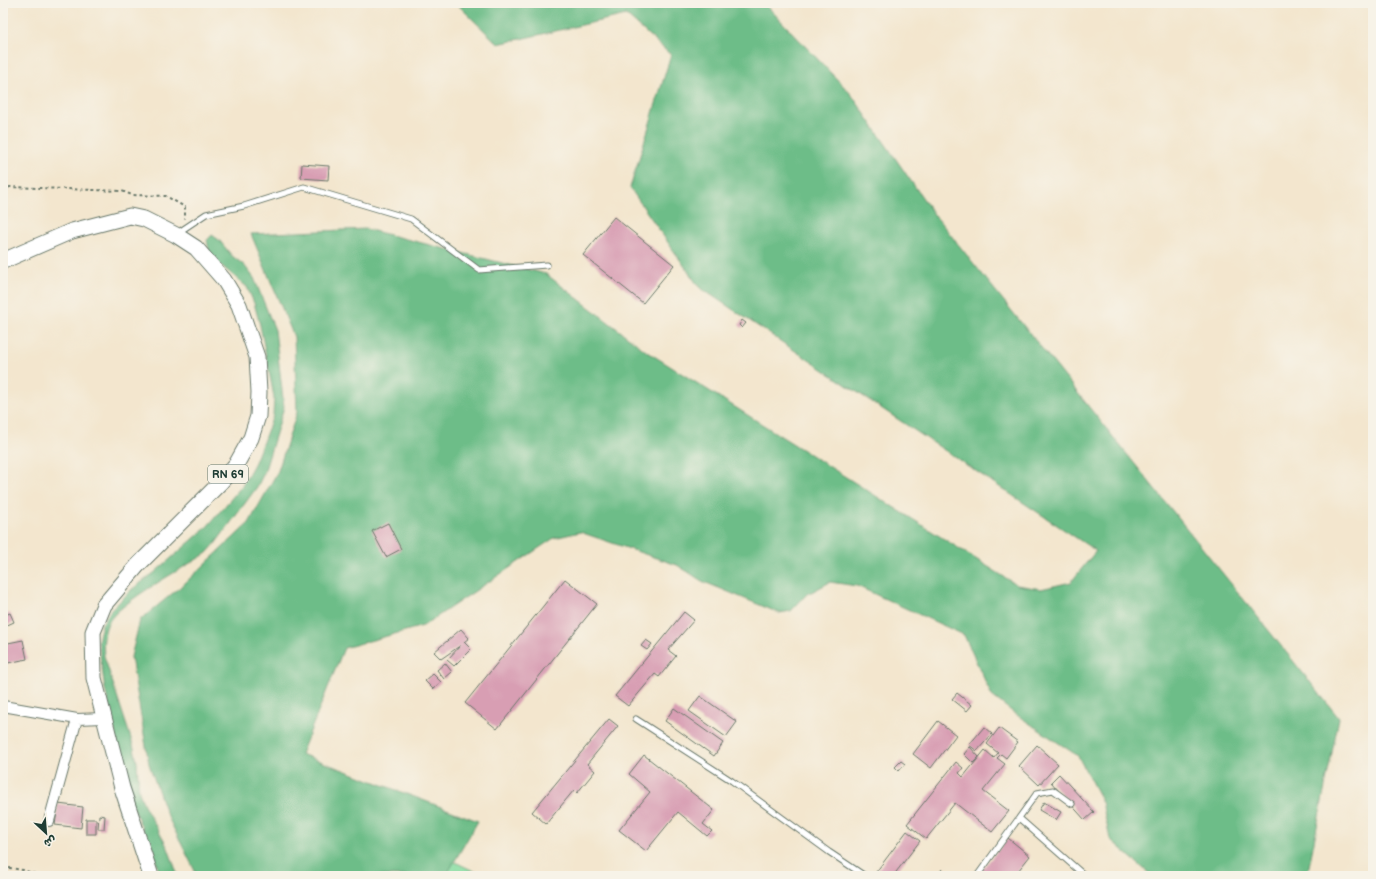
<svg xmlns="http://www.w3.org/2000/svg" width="1376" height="879" font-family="'Balsamiq Sans','Playpen Sans Arabic',sans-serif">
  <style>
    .green { fill: #87dea2; stroke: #538e6b }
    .forest { fill: #6dbd88; stroke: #467d5e }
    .building { fill: #d89eb3 }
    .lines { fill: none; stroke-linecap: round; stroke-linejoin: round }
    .service-casing { stroke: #69786a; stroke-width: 7 }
    .minor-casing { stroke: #69786a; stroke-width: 12 }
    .primary-casing { stroke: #69786a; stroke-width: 17 }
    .path { stroke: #69786a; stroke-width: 2; stroke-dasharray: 3 3; stroke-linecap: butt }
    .service { stroke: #fff; stroke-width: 5 }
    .minor { stroke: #fff; stroke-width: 10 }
    .primary { stroke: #fff; stroke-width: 15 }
    .labels { text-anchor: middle; stroke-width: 3.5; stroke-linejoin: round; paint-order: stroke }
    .shield { fill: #f7f3e8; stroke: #60746a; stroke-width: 1 }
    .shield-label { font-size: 11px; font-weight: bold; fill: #1f3d34 }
  </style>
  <rect width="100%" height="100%" fill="#f7f3e8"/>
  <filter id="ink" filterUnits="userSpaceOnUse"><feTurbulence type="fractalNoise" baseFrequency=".025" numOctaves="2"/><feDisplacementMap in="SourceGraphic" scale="8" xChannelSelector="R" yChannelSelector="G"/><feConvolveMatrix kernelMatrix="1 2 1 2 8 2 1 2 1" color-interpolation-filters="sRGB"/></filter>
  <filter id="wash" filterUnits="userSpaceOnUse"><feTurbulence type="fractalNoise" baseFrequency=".012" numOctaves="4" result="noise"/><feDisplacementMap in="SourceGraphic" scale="16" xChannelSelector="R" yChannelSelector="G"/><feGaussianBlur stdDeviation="0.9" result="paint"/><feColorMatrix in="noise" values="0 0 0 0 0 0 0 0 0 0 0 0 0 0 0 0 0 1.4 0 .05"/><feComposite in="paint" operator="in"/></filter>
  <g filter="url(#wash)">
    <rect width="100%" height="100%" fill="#f3e6ce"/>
    <!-- green -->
    <path class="green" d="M453,861L484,876H445Z"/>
    <!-- forest -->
    <path class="forest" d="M456,3H764L851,94L933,213L1339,718L1307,876H1152L1110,839L1102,802L1078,756L1014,713L992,696L964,635L857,586L830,582L806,595L791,611L779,613L702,581L677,565L580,532L554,538L423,626L344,648L301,754L478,821L446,876H195V871L166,813L149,764L131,657L140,620L184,584L249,523L278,471L297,412L294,337L251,234L366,229L546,274L646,351L1017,585L1041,589L1071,582L1096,551L699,287L630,188L671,55L626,15L498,44Z
      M212,235L219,240L232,256L244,265L254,278L275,330L284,407L264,473L257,487L215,544L207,553C185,567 119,602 108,623C103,633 103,646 104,656L134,748L137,762L139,792L144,805L168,848L178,876H160L157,864L132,804L105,689L98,641L102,624L111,610L131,590L154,573L206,528L242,486L255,462L273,416L274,397L260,325L254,303L247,287L210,256L207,240Z"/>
    <g id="blocks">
      <!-- building -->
      <path class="building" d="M302,164L329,166L328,180L301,178Z
        M614,217L674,265L643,303L583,255Z
        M742,320L746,323L742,328L739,325Z
        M388,523L401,549L386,557L372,531Z
        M565,579L597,604L497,729L465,703Z
        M684,612L694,620L668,650L676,656L659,677L655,674L628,706L615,696Z
        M10,613L14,622L3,627V616Z
        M461,629L469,638L464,642L471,649L454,666L447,660L461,645L441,659L434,652Z
        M23,640L27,659L3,664V644Z
        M646,640L652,644L647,650L641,646Z
        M445,663L452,672L444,679L437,670Z
        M433,674L441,682L433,689L425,681Z
        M957,693L972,705L967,711L952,699Z
        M700,696L737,722L726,737L689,711Z
        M674,708L723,743L714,756L665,721Z
        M609,719L618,726L587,764L595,771L577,793L574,790L546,824L532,812Z
        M938,721L956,735L931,768L913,754Z
        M984,727L992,734L977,751L969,745Z
        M999,728L1018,742L1006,758L1001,754L997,758L1005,764L983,791L1009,811L992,832L955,803L926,839L907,824L956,762L963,768L959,773L963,777L985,750L994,758L998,753L987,744Z
        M1037,745L1058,764L1039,785L1019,766Z
        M970,747L979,757L973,763L964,754Z
        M644,755L714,810L703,824L712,831L707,836L678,812L646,851L619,830L650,792L629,774Z
        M901,761L905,764L899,771L895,767Z
        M1059,774L1094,812L1085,820L1051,782Z
        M1044,802L1061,812L1056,820L1039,810Z
        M58,804L83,807L81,828L55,825Z
        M99,815L105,816L104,829H98Z
        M86,819H96V834H86Z
        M907,831L920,841L893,876H873Z
        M1008,838L1030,856L1014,876H977Z
        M942,869L950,876H936Z"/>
    </g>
  </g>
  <g filter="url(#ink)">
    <use href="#blocks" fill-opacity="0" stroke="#69786a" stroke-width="1"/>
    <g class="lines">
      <!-- service casing -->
      <g class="service-casing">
        <path id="service" d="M176,234L206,214L244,206L304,187L411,219L479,270L547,265
          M636,719L732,781L829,852L865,876
          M1019,818L1085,876
          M977,876L1037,793L1053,790L1072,804"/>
      </g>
      <!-- minor casing -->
      <g class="minor-casing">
        <path id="minor" d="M3,706L77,719L104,718
          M49,821L77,719"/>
      </g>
      <!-- primary casing -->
      <g class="primary-casing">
        <path id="primary" d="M3,261L72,231L130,216L144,219L176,235L196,248L224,280L239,305L257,357L259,392L258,416L251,438L237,463L221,482L138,565L104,605L93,632L94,678L122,788L151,876"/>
      </g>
      <!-- path -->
      <path class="path" d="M3,190L10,187L122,191L132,195L166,196L185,207V219
        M3,867L23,870L41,876"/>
      <!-- service -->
      <use href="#service" class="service"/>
      <!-- minor -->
      <use href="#minor" class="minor"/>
      <!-- primary -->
      <use href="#primary" class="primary"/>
    </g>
  </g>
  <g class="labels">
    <!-- shield labels -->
    <rect class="shield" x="208" y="465" width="40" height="18" rx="3"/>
    <g class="shield-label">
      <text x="228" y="478">RN 69</text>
    </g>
  </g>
  <!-- margin -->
  <rect width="1376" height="879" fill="none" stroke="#f7f3e8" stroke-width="16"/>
  <!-- north arrow -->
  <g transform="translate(46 833) rotate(154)" stroke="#f7f3e8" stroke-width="3" paint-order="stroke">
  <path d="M0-3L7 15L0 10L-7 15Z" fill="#1f3d34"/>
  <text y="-6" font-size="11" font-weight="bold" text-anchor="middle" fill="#1f3d34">ش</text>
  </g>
</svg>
